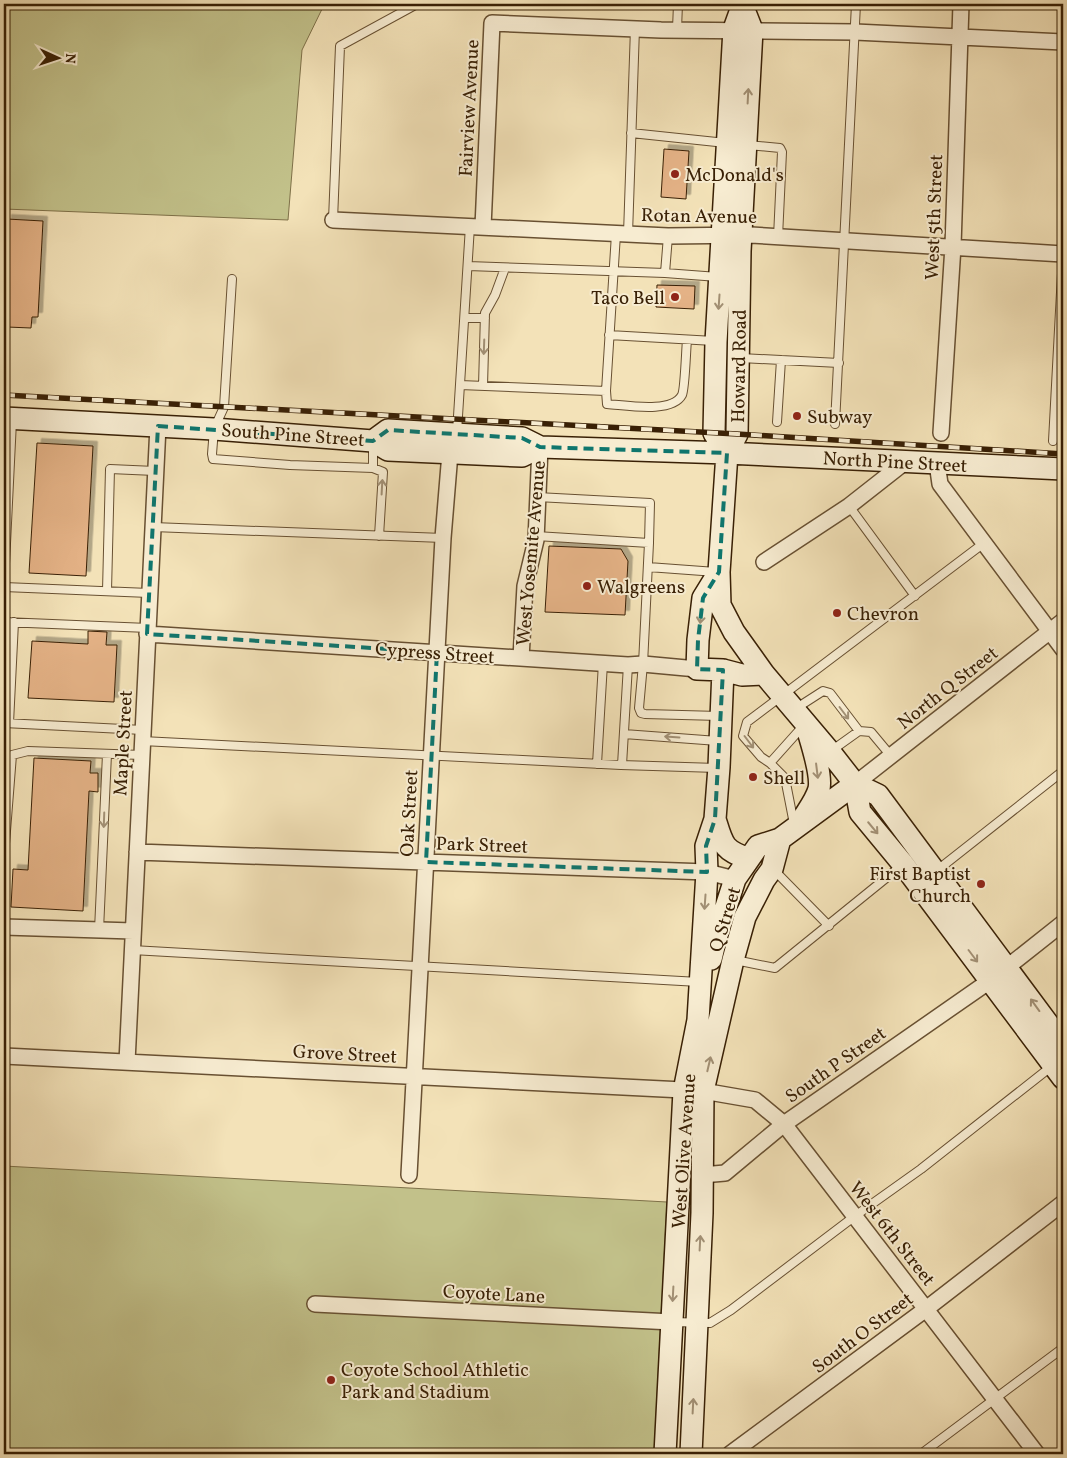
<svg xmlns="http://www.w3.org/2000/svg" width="1067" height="1458" font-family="Vollkorn,serif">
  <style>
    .green { fill: #c2c18a; stroke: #7e7048 }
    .building { fill: #e4b286; stroke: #392005; filter: url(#shadow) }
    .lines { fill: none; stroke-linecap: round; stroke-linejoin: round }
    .lane-casing { stroke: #685032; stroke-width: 10 }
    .street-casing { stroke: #685032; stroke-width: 18 }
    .secondary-casing { stroke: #392005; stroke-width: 24 }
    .lane { stroke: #f7ecd1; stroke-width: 8 }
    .street { stroke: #f7ecd1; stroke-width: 15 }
    .secondary { stroke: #f7ecd1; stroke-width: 21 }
    .rail-casing { stroke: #392005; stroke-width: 5.5 }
    .rail { stroke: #f7ecd1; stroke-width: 4; stroke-dasharray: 11; stroke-linecap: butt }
    .oneway { stroke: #a29075 }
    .marked { fill: none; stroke: #0f766e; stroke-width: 4; stroke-dasharray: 10 6; stroke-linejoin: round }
    .poi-dot { fill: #8f2418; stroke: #f7ecd1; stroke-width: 2 }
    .labels { text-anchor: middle; stroke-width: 4; stroke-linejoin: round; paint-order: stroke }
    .street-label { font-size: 19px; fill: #392005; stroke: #f7ecd1 }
    .poi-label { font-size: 19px; fill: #392005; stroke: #f7ecd1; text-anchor: start }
  </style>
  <defs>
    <filter id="shadow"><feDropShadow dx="4.5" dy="-4.5" stdDeviation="0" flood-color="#0004"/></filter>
  </defs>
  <rect width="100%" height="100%" fill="#f3e2b8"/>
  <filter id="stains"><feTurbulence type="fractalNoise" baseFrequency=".004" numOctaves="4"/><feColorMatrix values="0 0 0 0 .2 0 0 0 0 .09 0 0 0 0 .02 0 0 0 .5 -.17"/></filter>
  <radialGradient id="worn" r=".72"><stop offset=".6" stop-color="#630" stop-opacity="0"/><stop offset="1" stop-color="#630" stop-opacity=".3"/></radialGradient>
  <!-- green -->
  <path class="green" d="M4,4H336L323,7L302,50L288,220L4,209Z
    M4,1166L667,1202L654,1454H4Z"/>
  <!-- building -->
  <path class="building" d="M664,149L689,151L686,199L661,197Z
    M7,219L43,221L38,317H32L31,328L7,327L8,315H4Z
    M657,285L695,286L694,309L656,307Z
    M37,443L93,446L86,576L29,573Z
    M549,546L621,549L628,561L625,615L545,612Z
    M88,631L107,632L106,645H117L114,702L28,698L32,641L88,644Z
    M34,758L91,761L90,773H98V792L89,791L83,911L11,907L13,869L28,870Z"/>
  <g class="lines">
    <!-- lane casing -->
    <g class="lane-casing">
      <path id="lane" d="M677,29L678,4
        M631,133L726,143
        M748,145L780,148L782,152L778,237
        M333,220L340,46L417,4
        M628,234L635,28
        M468,266L665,273L668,236
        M665,273L718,277
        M232,279L224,407L214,429L212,454L213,459L290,465L373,468
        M465,318H485
        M609,335L714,341
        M741,358L839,363
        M460,385L606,391L616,234
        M483,386L485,313L495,295L505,268
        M606,391L607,404C625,405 672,414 682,395C685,389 686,349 687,340
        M777,422L781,360
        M835,424L856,4
        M457,432L470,226
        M1053,441L1063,255
        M373,445V468L383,472L379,536
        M537,497L650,503L649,543
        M849,506L915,596
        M153,527L443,538
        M536,536L649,543L643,664L639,708L641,713L645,714L719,716
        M648,567L716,572
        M4,584L12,421
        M4,587L149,593
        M107,591L110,469L155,471
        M4,622L148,628
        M795,709L823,691L830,693L859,731
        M4,723L143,730
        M9,723L14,622
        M624,734L718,741
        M142,741L621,765L717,768
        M831,751L859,731L871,732L891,756
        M770,763L804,725
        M597,764L603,663
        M622,765L628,665
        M794,824L785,778L770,763L761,757L743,736L747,722L984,543
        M4,856L12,755L28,751L142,755
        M774,870L829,926
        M935,872L1063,771
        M99,930L107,754
        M132,950L699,982
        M735,960L775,968L901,866
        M672,1322L710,1323L731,1310L855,1216L921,1169L1052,1066
        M921,1454L1063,1348"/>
    </g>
    <!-- street casing -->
    <g class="street-casing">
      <path id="street" d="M333,220L668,236L751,235L1063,254
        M483,227L492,23L661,30L855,32L1063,42
        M941,433L953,246L961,4
        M937,463L940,484L1063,649
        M764,562L849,506L905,462
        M147,634L628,665L643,664L697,669
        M521,658L525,586L536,540L540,447
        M855,784L1063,621
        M137,852L707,872L735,879
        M4,927L133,931
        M4,1056L703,1091L755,1100L784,1124L1037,1454
        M127,1062L158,426
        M409,1175L443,538L450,453
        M702,1175L725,1173L784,1124L991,980L1063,923
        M315,1304L672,1322
        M730,1454L926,1309L1063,1203"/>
    </g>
    <!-- secondary casing -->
    <g class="secondary-casing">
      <path id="secondary" d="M743,7L752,30L740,251L737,434L727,453L719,572L720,605L734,632L764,674L830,752L855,784L860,812L903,864L1063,1078
        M4,418L214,429L373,441L388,430L522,438L540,447L727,453L1063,469
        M373,441L388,450L522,456L540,447
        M727,453L714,433L716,342L734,29L743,4
        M719,572L703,598L698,640L697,669L723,670L742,675L764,674
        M855,784L878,795L1063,1044
        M715,819C723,845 723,850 749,859
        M802,820C808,810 816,800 819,789C822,775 812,745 808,731
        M711,959L716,938L735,879L758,846L780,839L855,784
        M665,1454L684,1091L698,1020L707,872L706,846L715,819L719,767L723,670
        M691,1454L702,1213L703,1091L733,960L745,917L764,880L772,869L780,839"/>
    </g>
    <!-- lane -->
    <use href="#lane" class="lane"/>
    <!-- street -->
    <use href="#street" class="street"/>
    <!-- secondary -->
    <use href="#secondary" class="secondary"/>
    <!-- rail casing -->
    <g class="rail-casing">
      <path id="rail" d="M4,395L737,434L1063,454"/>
    </g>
    <!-- rail -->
    <use href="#rail" class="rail"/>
  </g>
  <!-- one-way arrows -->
  <defs><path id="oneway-shaft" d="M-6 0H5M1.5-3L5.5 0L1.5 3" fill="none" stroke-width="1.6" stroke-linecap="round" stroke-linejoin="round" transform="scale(1.25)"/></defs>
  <g class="oneway">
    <use href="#oneway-shaft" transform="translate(748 96) rotate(-87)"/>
    <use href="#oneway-shaft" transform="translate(719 302) rotate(94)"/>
    <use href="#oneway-shaft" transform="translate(484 347) rotate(92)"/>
    <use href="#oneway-shaft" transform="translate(382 487) rotate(-87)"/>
    <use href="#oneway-shaft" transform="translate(701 616) rotate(97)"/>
    <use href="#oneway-shaft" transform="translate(844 713) rotate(53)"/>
    <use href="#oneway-shaft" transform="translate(672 737) rotate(-176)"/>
    <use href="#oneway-shaft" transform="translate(749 742) rotate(53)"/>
    <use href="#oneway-shaft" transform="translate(817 771) rotate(83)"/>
    <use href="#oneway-shaft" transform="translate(104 820) rotate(92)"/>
    <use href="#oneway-shaft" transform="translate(873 828) rotate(50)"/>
    <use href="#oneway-shaft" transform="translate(705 902) rotate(94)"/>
    <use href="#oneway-shaft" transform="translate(973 956) rotate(53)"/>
    <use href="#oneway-shaft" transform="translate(1035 1005) rotate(-126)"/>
    <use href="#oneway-shaft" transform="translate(709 1064) rotate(-77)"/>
    <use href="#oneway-shaft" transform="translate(700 1243) rotate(-87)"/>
    <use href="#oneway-shaft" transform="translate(673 1294) rotate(93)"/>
    <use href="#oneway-shaft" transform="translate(693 1406) rotate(-87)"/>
  </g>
  <!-- marked area -->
  <path class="marked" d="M158,426L373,441L388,430L522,438L540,447L727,453L719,572L703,598L698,640L697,669L723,670L715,819L706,846L707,872L426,862L437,652L147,634Z"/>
  <!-- markers -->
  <g class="poi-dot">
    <circle cx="675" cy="174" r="5"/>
    <circle cx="675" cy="297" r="5"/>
    <circle cx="797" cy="416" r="5"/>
    <circle cx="587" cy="586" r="5"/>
    <circle cx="837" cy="613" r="5"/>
    <circle cx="753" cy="777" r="5"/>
    <circle cx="981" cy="884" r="5"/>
    <circle cx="331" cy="1380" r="5"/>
  </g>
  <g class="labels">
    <!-- street labels -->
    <g class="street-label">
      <text transform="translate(468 108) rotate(-87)" y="7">Fairview Avenue</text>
      <text transform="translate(699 215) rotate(1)" y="7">Rotan Avenue</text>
      <text transform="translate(933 217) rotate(-88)" y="7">West 5th Street</text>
      <text transform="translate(738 366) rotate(-89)" y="7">Howard Road</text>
      <text transform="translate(293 434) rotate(4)" y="7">South Pine Street</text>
      <text transform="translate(895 461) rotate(3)" y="7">North Pine Street</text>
      <text transform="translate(530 553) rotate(-85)" y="7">West Yosemite Avenue</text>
      <text transform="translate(435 652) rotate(4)" y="7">Cypress Street</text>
      <text transform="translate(947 687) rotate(-38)" y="7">North Q Street</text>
      <text transform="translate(122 743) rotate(-87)" y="7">Maple Street</text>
      <text transform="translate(408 813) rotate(-87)" y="7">Oak Street</text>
      <text transform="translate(482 844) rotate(2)" y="7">Park Street</text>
      <text transform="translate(724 919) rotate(-73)" y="7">Q Street</text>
      <text transform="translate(345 1053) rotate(3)" y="7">Grove Street</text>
      <text transform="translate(835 1064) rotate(-35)" y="7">South P Street</text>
      <text transform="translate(683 1151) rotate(-86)" y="7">West Olive Avenue</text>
      <text transform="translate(893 1233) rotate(52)" y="7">West 6th Street</text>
      <text transform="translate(494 1293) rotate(3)" y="7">Coyote Lane</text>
      <text transform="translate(862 1332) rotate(-37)" y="7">South O Street</text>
    </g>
    <!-- poi labels -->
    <g class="poi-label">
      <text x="685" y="181">McDonald's</text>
      <text x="665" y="304" text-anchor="end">Taco Bell</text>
      <text x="807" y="423">Subway</text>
      <text x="597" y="593">Walgreens</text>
      <text x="847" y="620">Chevron</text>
      <text x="763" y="784">Shell</text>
      <text x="971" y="880" text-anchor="end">First Baptist<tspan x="971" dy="22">Church</tspan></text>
      <text x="341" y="1376">Coyote School Athletic<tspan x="341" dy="22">Park and Stadium</tspan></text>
    </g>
  </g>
  <!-- margin -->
  <rect width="1067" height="1458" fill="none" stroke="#f3e2b8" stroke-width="20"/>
  <rect x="5" y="5" width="1057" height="1448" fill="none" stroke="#392005" stroke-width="2.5"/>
  <rect x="10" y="10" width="1047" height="1438" fill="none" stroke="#392005"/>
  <!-- north arrow -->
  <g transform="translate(58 58) rotate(93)" stroke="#f7ecd1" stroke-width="4" paint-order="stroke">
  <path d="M0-4L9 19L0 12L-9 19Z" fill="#392005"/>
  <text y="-8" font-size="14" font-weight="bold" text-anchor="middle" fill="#392005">N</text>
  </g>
  <rect width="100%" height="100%" filter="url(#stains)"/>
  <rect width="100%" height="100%" fill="url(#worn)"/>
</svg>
